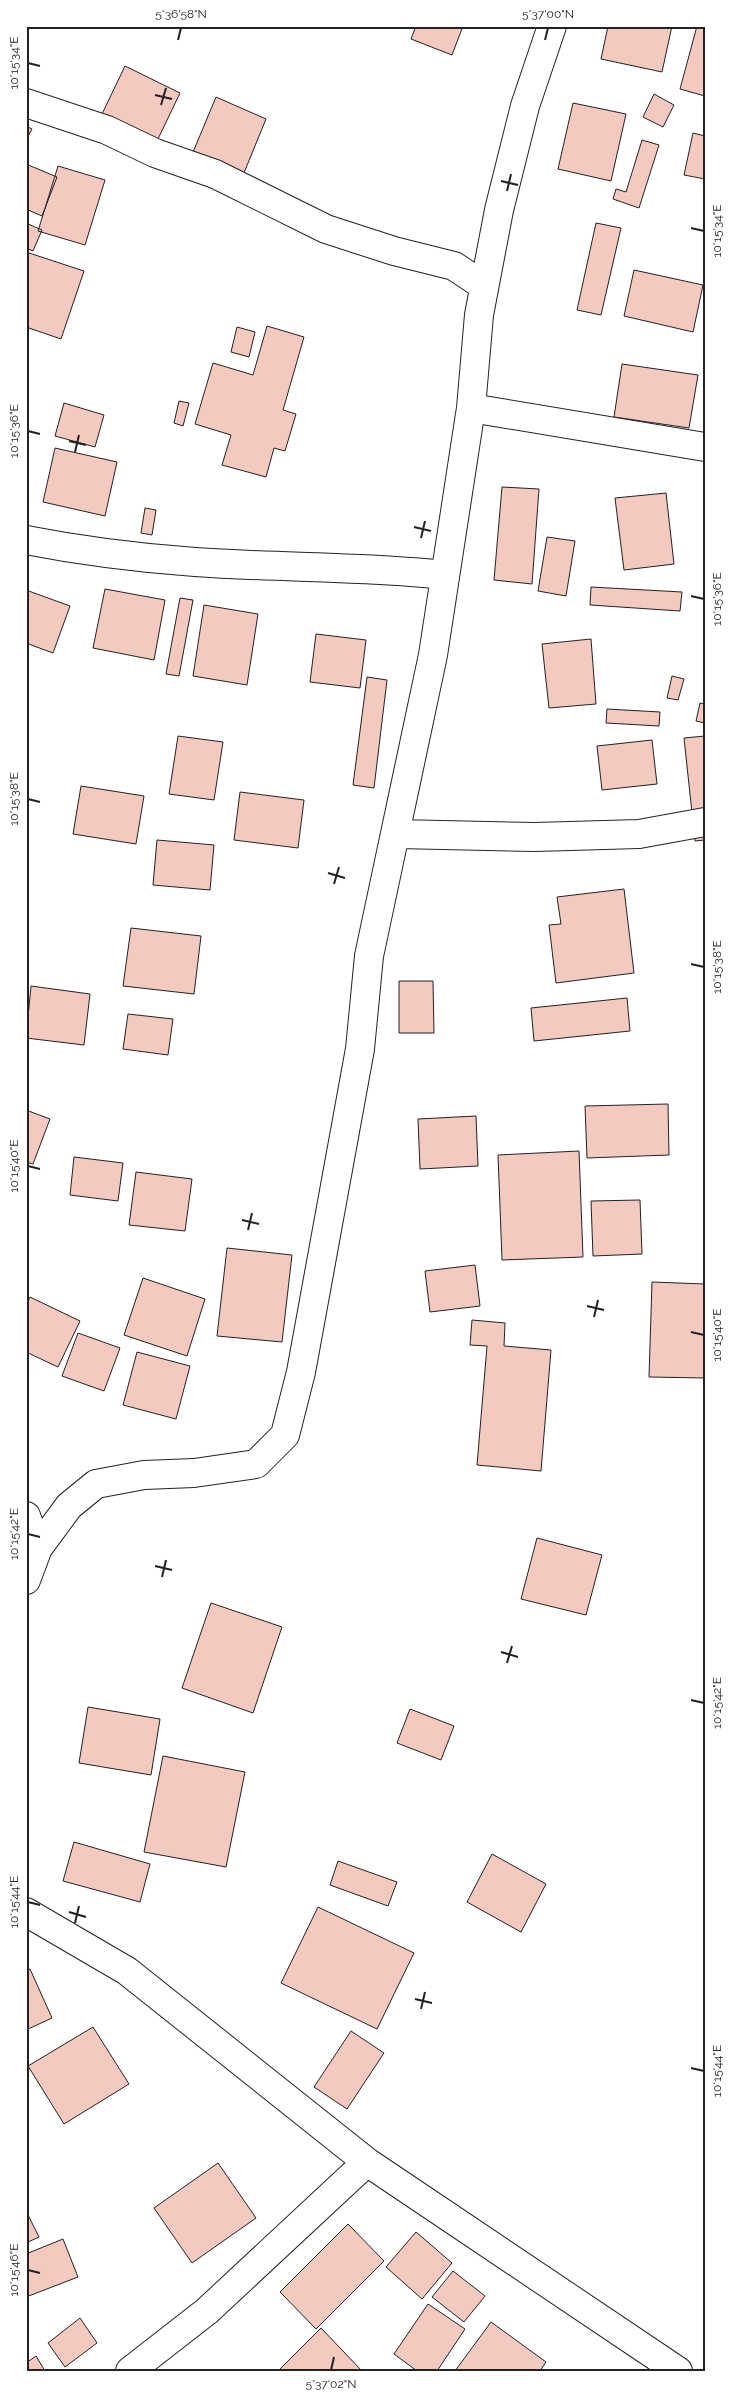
<svg xmlns="http://www.w3.org/2000/svg" width="731" height="2397" font-family="Raleway,sans-serif">
  <style>
    .building { fill: #f3c9c0; stroke: #222 }
    .lines { fill: none; stroke-linecap: round; stroke-linejoin: round }
    .minor-casing { stroke: #222; stroke-width: 30 }
    .minor { stroke: #fff; stroke-width: 28 }
    .ticks { fill: none; stroke: #222; stroke-width: 2 }
    .neatline { fill: none; stroke: #222; stroke-width: 2 }
    .ticks-label { font-size: 12px; text-anchor: middle; fill: #222 }
  </style>
  <rect width="100%" height="100%" fill="#fff"/>
  <!-- building -->
  <path class="building" d="M416,26H463L452,55L411,39Z
    M608,26H672L662,72L601,59Z
    M697,26H705V96L680,89Z
    M125,66L180,93L157,141L102,114Z
    M654,94L674,105L663,127L643,117Z
    M216,97L266,119L237,190L186,169Z
    M573,103L626,114L611,181L558,169Z
    M26,126L32,129L26,140Z
    M693,133L705,136V179L684,175Z
    M642,140L659,145L639,208L613,199L616,189L626,192Z
    M26,164L57,177L42,216L26,209Z
    M58,166L105,180L85,245L38,231Z
    M26,223L42,230L33,251L26,248Z
    M596,223L621,228L601,315L577,310Z
    M26,252L84,271L61,339L26,327Z
    M634,270L703,285L693,332L624,316Z
    M267,326L304,337L283,410L296,414L285,451L274,448L266,477L222,465L231,435L195,424L213,363L253,375Z
    M237,327L255,332L249,357L231,352Z
    M622,364L698,375L689,428L614,417Z
    M179,401L189,403L183,426L174,423Z
    M64,403L104,415L95,447L55,436Z
    M55,448L117,462L105,516L43,502Z
    M502,487L539,489L532,584L494,580Z
    M666,493L674,564L624,570L615,498Z
    M145,508L156,510L152,535L141,533Z
    M547,537L575,541L566,596L538,591Z
    M591,587L682,592L680,611L590,605Z
    M105,589L165,600L154,660L93,648Z
    M26,590L70,606L53,653L26,643Z
    M180,598L193,600L179,676L166,674Z
    M204,605L258,614L247,685L193,676Z
    M316,634L366,640L360,688L310,682Z
    M591,639L596,704L549,708L542,644Z
    M672,676L684,679L678,700L667,698Z
    M367,677L387,680L374,788L353,785Z
    M700,703L705,704V723L696,721Z
    M607,709L660,712L659,726L606,723Z
    M178,736L223,742L214,800L169,794Z
    M705,736V840L695,841L684,738Z
    M652,740L657,784L602,790L597,746Z
    M81,786L144,796L136,844L73,834Z
    M240,792L304,800L298,848L234,840Z
    M157,840L214,845L210,890L153,885Z
    M624,889L634,973L556,983L549,925L561,924L557,897Z
    M131,928L201,936L194,994L123,986Z
    M399,981H433L434,1033H399Z
    M31,986L90,994L84,1045L26,1038Z
    M627,998L630,1031L534,1041L531,1008Z
    M128,1014L173,1019L168,1055L123,1049Z
    M668,1104L669,1155L587,1158L585,1106Z
    M26,1110L50,1119L33,1164L26,1162Z
    M476,1116L478,1166L420,1169L418,1119Z
    M579,1151L583,1257L502,1260L498,1155Z
    M74,1157L123,1163L118,1201L70,1195Z
    M136,1172L192,1179L185,1231L129,1225Z
    M640,1200L642,1254L593,1256L591,1201Z
    M227,1248L292,1255L282,1342L217,1336Z
    M475,1265L480,1306L430,1312L425,1271Z
    M143,1278L205,1299L187,1356L124,1335Z
    M652,1282L705,1284V1378L649,1377Z
    M30,1297L80,1321L58,1367L26,1352V1305Z
    M472,1320L505,1323L504,1346L551,1350L541,1471L477,1465L487,1346L470,1345Z
    M78,1333L120,1348L104,1391L62,1376Z
    M137,1352L190,1366L176,1419L123,1405Z
    M537,1538L602,1555L586,1615L521,1599Z
    M211,1603L282,1627L253,1713L182,1688Z
    M88,1707L160,1719L151,1775L79,1763Z
    M410,1709L454,1726L441,1760L397,1743Z
    M163,1756L245,1772L226,1867L144,1852Z
    M74,1842L150,1864L140,1902L63,1881Z
    M492,1854L546,1884L521,1932L467,1902Z
    M338,1861L397,1882L388,1906L330,1885Z
    M318,1907L414,1953L377,2029L281,1983Z
    M30,1969L52,2018L26,2030V1971Z
    M93,2027L129,2084L64,2124L28,2066Z
    M351,2031L384,2053L347,2109L314,2087Z
    M218,2163L256,2218L192,2263L154,2208Z
    M26,2211L39,2237L26,2243Z
    M348,2224L384,2261L316,2329L280,2292Z
    M416,2232L452,2263L422,2299L386,2267Z
    M63,2239L78,2277L26,2297V2254Z
    M453,2271L485,2296L464,2322L432,2297Z
    M428,2304L465,2329L437,2371H417L394,2354Z
    M80,2318L97,2343L65,2367L48,2343Z
    M491,2322L546,2362L540,2371H455Z
    M321,2328L362,2371H278Z
    M36,2356L45,2371H26V2363Z"/>
  <g class="lines">
    <!-- minor casing -->
    <g class="minor-casing">
      <path id="minor" d="M26,103L107,130L155,153L215,174L326,229L394,251L454,266L484,286
        M471,408L705,447
        M26,540C82,551 139,558 195,562C279,568 362,566 445,575
        M397,834L535,837L639,834L705,822
        M26,1516L38,1548
        M26,1580L38,1548L69,1506L96,1484L144,1475L194,1473L256,1464L285,1435L301,1372L360,1049L369,956L433,655L471,408L479,315L499,210L525,106L552,26
        M26,1912L127,1971L367,2162L678,2371
        M130,2371L207,2311L367,2162"/>
    </g>
    <!-- minor -->
    <use href="#minor" class="minor"/>
  </g>
  <!-- ticks -->
  <path class="ticks" d="M178,40L181,28M545,40L548,28M28,63L40,66M155,95L172,99M161,105L166,88M501,181L518,185M507,191L511,174M691,228L704,231M28,431L40,434M69,441L86,445M75,452L79,435M414,527L431,531M421,538L425,521M691,596L704,599M28,799L40,802M328,873L345,878M334,884L339,867M691,964L704,967M28,1166L40,1169M242,1220L259,1224M248,1230L252,1213M587,1306L604,1310M594,1317L598,1300M691,1332L704,1335M28,1534L40,1537M155,1566L172,1570M162,1577L166,1560M501,1652L518,1657M507,1663L512,1646M691,1700L704,1703M28,1902L40,1905M69,1912L86,1917M75,1923L79,1906M415,1999L432,2003M421,2009L425,1992M691,2068L704,2071M28,2270L40,2273M331,2370L334,2357"/>
  <!-- border -->
  <rect width="731" height="2397" fill="none" stroke="#ffffff" stroke-width="55"/>
  <rect x="28" y="28" width="676" height="2342" class="neatline"/>
  <g class="ticks-label">
    <text x="181" y="18">5°36'58"N</text>
    <text x="548" y="18">5°37'00"N</text>
    <text transform="translate(14 63) rotate(-90)" y="4">10°15'34"E</text>
    <text transform="translate(717 231) rotate(-90)" y="4">10°15'34"E</text>
    <text transform="translate(14 431) rotate(-90)" y="4">10°15'36"E</text>
    <text transform="translate(717 599) rotate(-90)" y="4">10°15'36"E</text>
    <text transform="translate(14 799) rotate(-90)" y="4">10°15'38"E</text>
    <text transform="translate(717 967) rotate(-90)" y="4">10°15'38"E</text>
    <text transform="translate(14 1166) rotate(-90)" y="4">10°15'40"E</text>
    <text transform="translate(717 1335) rotate(-90)" y="4">10°15'40"E</text>
    <text transform="translate(14 1534) rotate(-90)" y="4">10°15'42"E</text>
    <text transform="translate(717 1703) rotate(-90)" y="4">10°15'42"E</text>
    <text transform="translate(14 1902) rotate(-90)" y="4">10°15'44"E</text>
    <text transform="translate(717 2071) rotate(-90)" y="4">10°15'44"E</text>
    <text transform="translate(14 2270) rotate(-90)" y="4">10°15'46"E</text>
    <text x="331" y="2388">5°37'02"N</text>
  </g>
</svg>
